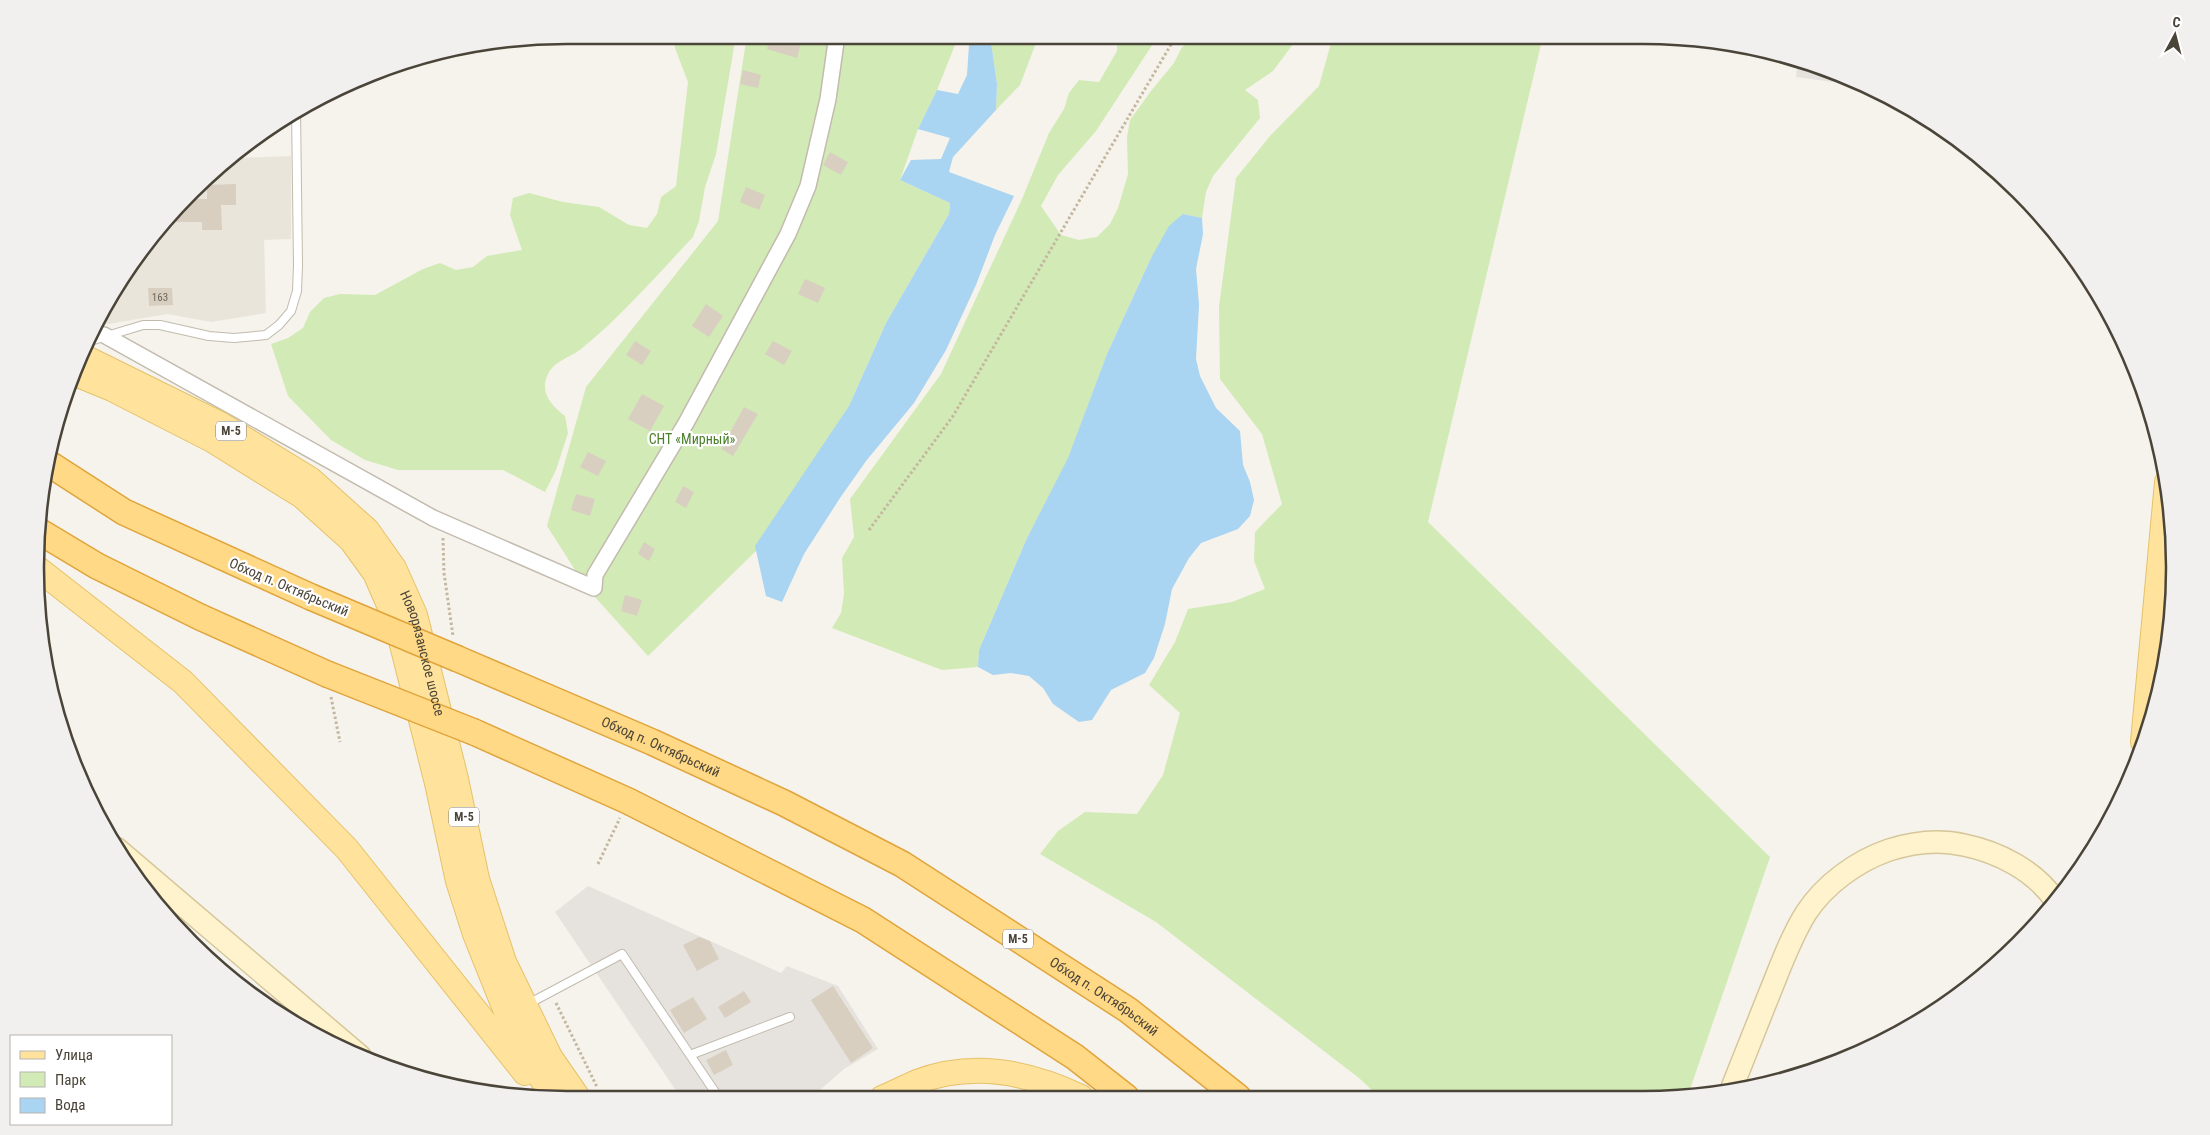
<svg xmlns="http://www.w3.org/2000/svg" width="2210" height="1135" font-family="'Roboto Condensed',sans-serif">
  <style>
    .residential { fill: #eae5da }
    .industrial { fill: #e6e2dd }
    .green { fill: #d2eab5 }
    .water { fill: #a9d4f2 }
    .building { fill: #d8cfc1 }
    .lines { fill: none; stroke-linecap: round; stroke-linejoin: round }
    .service-casing { stroke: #c2bbae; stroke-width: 10 }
    .minor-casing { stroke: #c2bbae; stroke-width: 18 }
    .secondary-casing { stroke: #d6c79b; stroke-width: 24 }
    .primary-casing { stroke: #e6c16a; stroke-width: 26 }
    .trunk-casing { stroke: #e0a43c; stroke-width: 28 }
    .path { stroke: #c4b79f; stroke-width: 3; stroke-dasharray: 2.5 2.5; stroke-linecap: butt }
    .service { stroke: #fff; stroke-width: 8 }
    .minor { stroke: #fff; stroke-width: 15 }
    .secondary { stroke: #fff3cd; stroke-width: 21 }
    .primary { stroke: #ffe39c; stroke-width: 24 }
    .trunk { stroke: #ffd985; stroke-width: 25 }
    .trunk-bridge-casing { stroke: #e0a43c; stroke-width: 28; stroke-linecap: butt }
    .trunk-bridge { stroke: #ffd985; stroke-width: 25 }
    .labels { text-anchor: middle; stroke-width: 4.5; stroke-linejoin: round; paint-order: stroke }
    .number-label { font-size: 11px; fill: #6e675b }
    .shield { fill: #fff; stroke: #817c74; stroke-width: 1 }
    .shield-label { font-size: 12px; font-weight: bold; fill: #4b4439 }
    .park-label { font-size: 14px; fill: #4a7f2a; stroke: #fff }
    .street-label { font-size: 14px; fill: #4b4439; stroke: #fff }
    .rim { fill: none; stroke: #4b4439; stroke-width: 2.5 }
  </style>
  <rect width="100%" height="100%" fill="#f6f3ec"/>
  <!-- residential -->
  <path class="residential" d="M238,150L239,158L291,156V239L264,240L266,313L211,322L167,314L103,325L100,318L125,272L167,216Z"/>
  <!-- industrial -->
  <path class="industrial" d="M1798,60L1869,87L1796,77Z
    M588,886L781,973L787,966L838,986L878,1049L844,1069L811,1098H681L555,912Z"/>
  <!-- green -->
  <path class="green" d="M674,35H736L716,154L705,187L699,221L693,237C657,275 622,316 581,349C571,357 554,361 548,374C539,392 551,405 565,416L568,433L556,470L545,492L503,470H398L365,460L331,440L288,396L271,344L288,338L303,328L310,312L324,298L340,294L375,295L423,269L440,263L456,270L473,267L487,256L522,250L510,215L513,198L529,193L563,202L599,207L629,225L647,228L657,214L661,197L676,186L688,82L675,48Z
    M747,35H959L937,90L918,129L900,180L950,203L949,214L886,323L849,406L756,551L648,656L586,587L547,526L586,387L718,221Z
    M990,35H1039L1020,85L996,110L997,84Z
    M1117,36H1158L1096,131L1058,175L1041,206L1061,235L1079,240L1097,237L1110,224L1118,208L1128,174L1127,137L1130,120L1151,91L1174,63L1182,47L1196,37L1208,39L1205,36H1299L1273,71L1245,90L1258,100L1260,118L1213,176L1206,192L1202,218L1183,214L1151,258L1107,354L1068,459L1027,538L979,650L978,667L942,670L832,628L841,613L844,594L842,558L854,537L850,499L941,374L1022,199L1049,133L1064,109L1069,93L1079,80L1099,82L1117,51Z
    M1333,36H1543L1428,522L1770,857L1688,1095L1378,1096L1359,1078L1156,922L1040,854L1058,831L1085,812L1137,814L1163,775L1180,713L1149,685L1175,642L1188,609L1232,602L1265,589L1254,561L1255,532L1282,504L1262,434L1220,379L1219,307L1236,178L1270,136L1319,86Z"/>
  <!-- water -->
  <path class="water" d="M977,35H990L997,84L996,110L953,157L949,172L1014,196L995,235L976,285L946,350L914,403L866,461L840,498L804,554L782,602L766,596L755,546L849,406L886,323L949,214L950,203L900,180L911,160L941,159L950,138L918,129L937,90L958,94L967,75L969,45Z
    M1183,214L1202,218L1203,234L1196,269L1199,305L1196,359L1200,376L1216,408L1240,431L1243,465L1250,482L1254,500L1250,516L1238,529L1201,543L1189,558L1172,589L1165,624L1154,658L1145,673L1111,690L1092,720L1079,722L1053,704L1043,688L1029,676L1011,673L993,675L978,667L979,650L1027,538L1068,458L1107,354L1151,258L1169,226Z"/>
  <!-- building -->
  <path class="building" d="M771,35H803L797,58L767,49Z
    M743,70L761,75L758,88L740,84Z
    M830,152L848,162L841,175L823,165Z
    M236,184V205H221L222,230H202V222H174L173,211L186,199H207V185Z
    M746,187L765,195L759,210L740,202Z
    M805,279L825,288L818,303L798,294Z
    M148,288H172L173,305L149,306Z
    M706,304L723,316L709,337L692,326Z
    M635,341L651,351L642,365L626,355Z
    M773,341L792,351L784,365L765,354Z
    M642,394L664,406L650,431L628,419Z
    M744,407L758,414L733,456L721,449Z
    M588,452L606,461L598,476L580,467Z
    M683,486L694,492L686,508L675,502Z
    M576,494L595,499L590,516L571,510Z
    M644,542L655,549L649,561L638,554Z
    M625,595L642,600L637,616L621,611Z
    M699,937L710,941L719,959L697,971L683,945Z
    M833,986L873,1048L851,1063L811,1000Z
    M744,991L751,1002L725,1018L718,1007Z
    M693,997L707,1019L684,1033L670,1010Z
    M726,1050L733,1065L714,1075L706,1060Z"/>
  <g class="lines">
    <!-- service casing -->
    <g class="service-casing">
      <path id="service" d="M87,342L143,325H160L209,336L234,338L266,335L279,325L291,311L297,291L298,265L296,110
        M528,1004L622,954L719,1098
        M690,1055L790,1017"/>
    </g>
    <!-- minor casing -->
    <g class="minor-casing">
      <path id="minor" d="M104,335L433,518L594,588L595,575L686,423L788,234L808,186L828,99L837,35"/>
    </g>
    <!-- secondary casing -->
    <g class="secondary-casing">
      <path id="secondary" d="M116,848L360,1056
        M1731,1090C1744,1057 1757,1025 1770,992C1781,965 1791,937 1806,913C1825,884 1857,861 1889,850C1914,842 1938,839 1964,845C1998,852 2034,870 2055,900"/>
    </g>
    <!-- primary casing -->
    <g class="primary-casing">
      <g id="primary">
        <path id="s1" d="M80,355L220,424L310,479L367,530L394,568L415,615L456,779L477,879L504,962L550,1057L579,1099"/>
        <path d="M73,373L112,389L212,440L302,496L351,540L375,573L396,621L437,783L458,881L475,934L511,1024L553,1099"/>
        <path d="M37,568L183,682L347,849L525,1073"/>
        <path d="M2143,742L2167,482"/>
        <path d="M882,1098C894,1093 905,1087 917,1082C972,1061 1029,1072 1081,1097"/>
      </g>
    </g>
    <!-- trunk casing -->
    <g class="trunk-casing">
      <g id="trunk">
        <path d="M48,463L124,512L311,597"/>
        <path d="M37,530L97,566L200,617L327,674"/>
        <path id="s2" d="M458,659L652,742L784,803L902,864L1128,1010L1238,1097"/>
        <path d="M474,732L628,801L863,920L1075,1057L1126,1097"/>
      </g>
    </g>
    <!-- path -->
    <path class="path" d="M869,530L953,416L1176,36
      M443,538L444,573L453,636
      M331,697L340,742
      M598,864L620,818
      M556,1003L597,1087"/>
    <!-- service -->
    <use href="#service" class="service"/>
    <!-- minor -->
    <use href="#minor" class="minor"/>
    <!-- secondary -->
    <use href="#secondary" class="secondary"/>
    <!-- primary -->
    <use href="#primary" class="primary"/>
    <!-- trunk -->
    <use href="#trunk" class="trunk"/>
    <!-- trunk-bridge casing -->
    <g class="trunk-bridge-casing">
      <path id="trunk-bridge" d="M311,597L458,659
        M327,674L474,732"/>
    </g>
    <!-- trunk-bridge -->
    <use href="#trunk-bridge" class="trunk-bridge"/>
  </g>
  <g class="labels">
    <!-- number labels -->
    <g class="number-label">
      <text x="160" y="301">163</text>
    </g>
    <!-- shield labels -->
    <g class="shield">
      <rect x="216" y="421.5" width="30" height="19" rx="4"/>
      <rect x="449" y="807.5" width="30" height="19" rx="4"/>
      <rect x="1003" y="929.5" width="30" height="19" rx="4"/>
    </g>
    <g class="shield-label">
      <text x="231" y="435">М-5</text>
      <text x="464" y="821">М-5</text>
      <text x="1018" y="943">М-5</text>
    </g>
    <!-- park labels -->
    <g class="park-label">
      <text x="692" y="444">СНТ «Мирный»</text>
    </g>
    <!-- street labels -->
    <g class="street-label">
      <text transform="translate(289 587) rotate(23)" y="5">Обход п. Октябрьский</text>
      <text dy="5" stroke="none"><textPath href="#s1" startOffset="475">Новорязанское шоссе</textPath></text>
      <text dy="5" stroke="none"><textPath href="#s2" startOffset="221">Обход п. Октябрьский</textPath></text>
      <text dy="5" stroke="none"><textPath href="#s2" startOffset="731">Обход п. Октябрьский</textPath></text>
    </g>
  </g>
  <!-- crop -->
  <path d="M0 0H2210V1135H0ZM567 44H1643A523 523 0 0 1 2166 567V568A523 523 0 0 1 1643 1091H567A523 523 0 0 1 44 568V567A523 523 0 0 1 567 44Z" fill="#f1f0ef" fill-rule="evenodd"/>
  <path class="rim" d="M567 44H1643A523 523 0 0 1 2166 567V568A523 523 0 0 1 1643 1091H567A523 523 0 0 1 44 568V567A523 523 0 0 1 567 44Z"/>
  <!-- legend -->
  <rect x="10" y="1035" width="162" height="90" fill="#ffffff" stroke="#b7b4b0"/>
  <rect x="20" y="1051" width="25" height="8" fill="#ffe39c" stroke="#b7b4b0"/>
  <text x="55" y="1060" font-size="15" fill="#4b4439">Улица</text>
  <rect x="20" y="1072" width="25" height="15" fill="#d2eab5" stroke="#b7b4b0"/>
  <text x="55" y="1085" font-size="15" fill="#4b4439">Парк</text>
  <rect x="20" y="1098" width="25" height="15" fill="#a9d4f2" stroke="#b7b4b0"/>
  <text x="55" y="1110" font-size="15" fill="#4b4439">Вода</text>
  <!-- north arrow -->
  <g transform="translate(2175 35) rotate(7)" stroke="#ffffff" stroke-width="4" paint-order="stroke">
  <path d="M0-4L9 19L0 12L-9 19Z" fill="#4b4439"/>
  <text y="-8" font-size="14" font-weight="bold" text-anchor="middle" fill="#4b4439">С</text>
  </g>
</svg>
